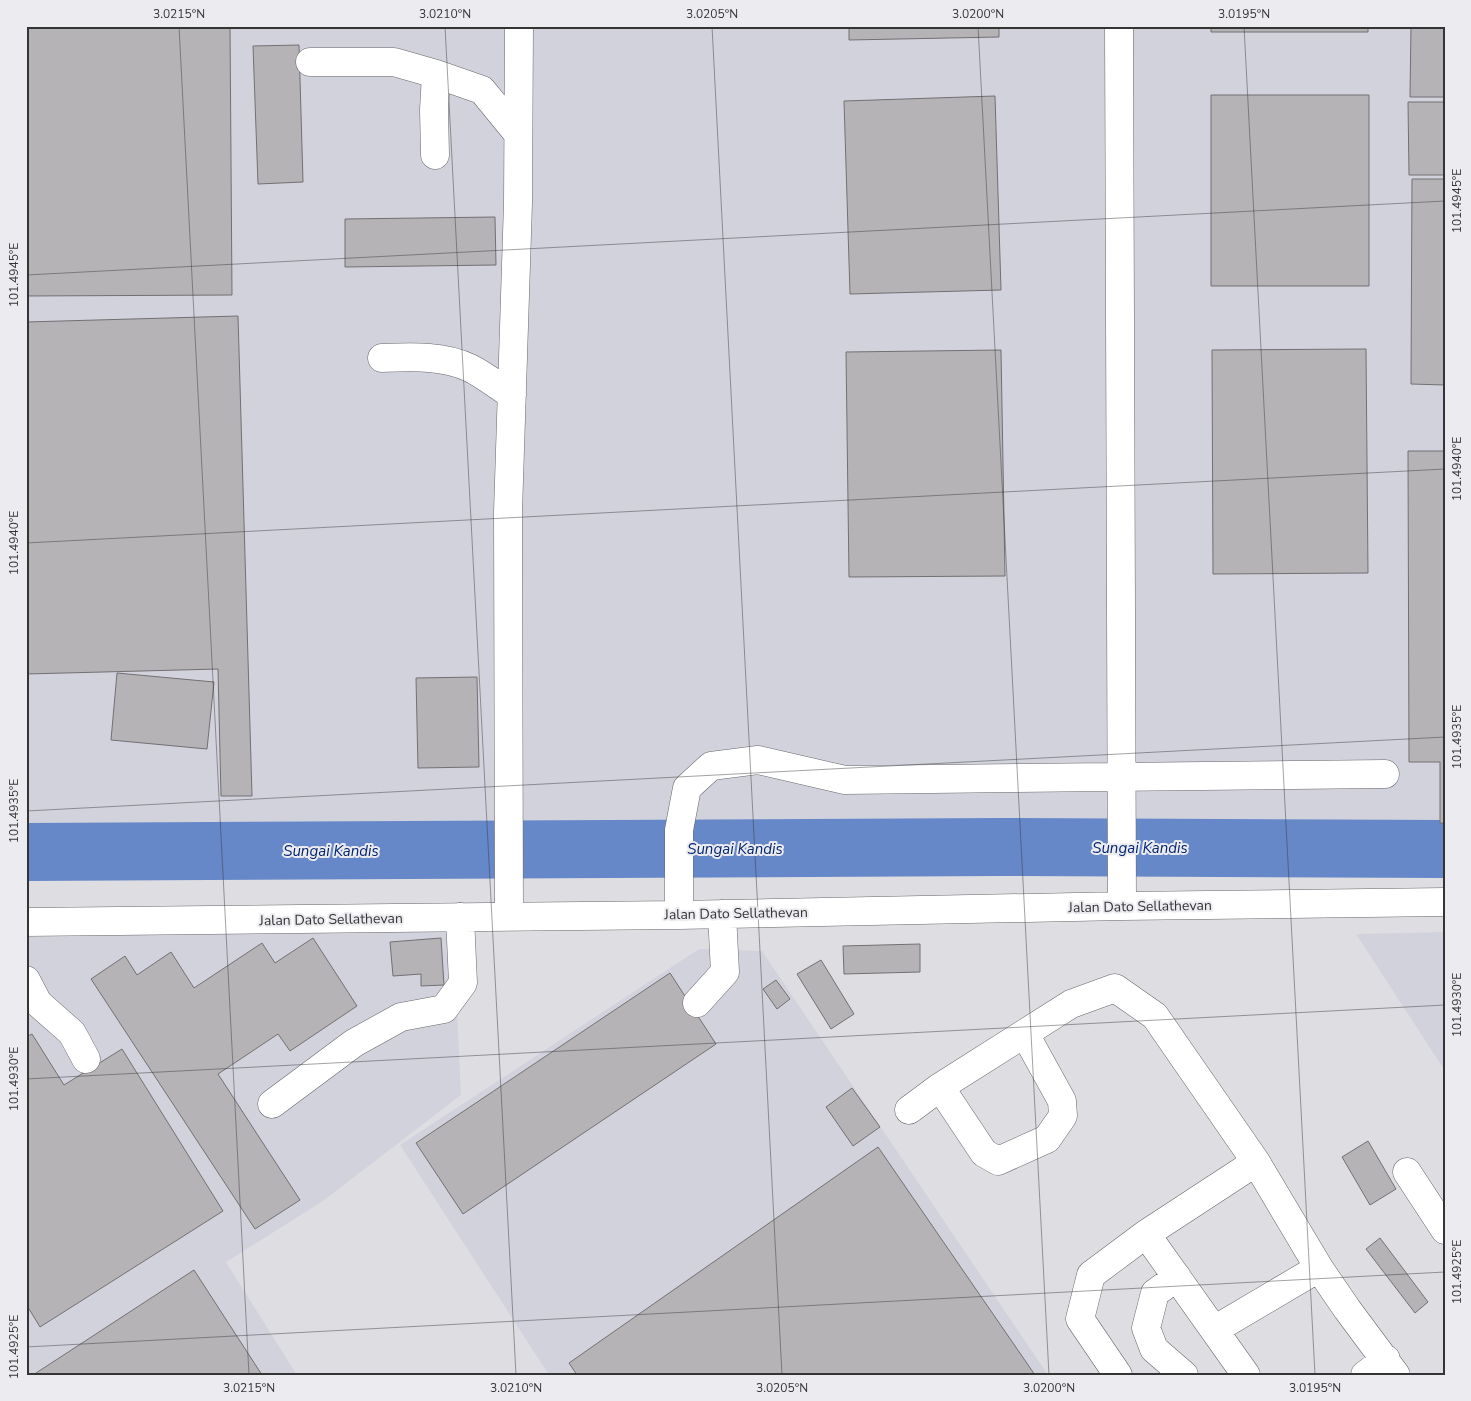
<svg xmlns="http://www.w3.org/2000/svg" width="1471" height="1401" font-family="'Nunito Sans',sans-serif">
  <style>
    .built { fill: #d2d2dd }
    .lines { fill: none; stroke-linecap: round; stroke-linejoin: round }
    .river { stroke: #6688c8; stroke-width: 58 }
    .building { fill: #b6b3b6; stroke: #737073 }
    .minor-casing { stroke: #67676b; stroke-width: 29 }
    .minor { stroke: #fff; stroke-width: 28 }
    .ticks { fill: none; stroke: #343435; stroke-width: 1; stroke-opacity: 0.45 }
    .labels { text-anchor: middle; stroke-width: 4; stroke-linejoin: round; paint-order: stroke }
    .street-label { font-size: 14px; fill: #343435; stroke: #ecebf0 }
    .water-label { font-size: 15px; font-style: italic; fill: #022570; stroke: #ecebf0 }
    .neatline { fill: none; stroke: #343435; stroke-width: 2 }
    .ticks-label { font-size: 12px; text-anchor: middle; fill: #343435 }
  </style>
  <rect width="100%" height="100%" fill="#dedee2"/>
  <!-- built -->
  <path class="built" d="M26,26H1445V831L26,840Z
    M453,929L461,1095L323,1201L226,1262L297,1375H26V937Z
    M1445,932V1071L1356,934Z
    M699,949L762,951L1048,1375H549L400,1145Z"/>
  <g class="lines">
    <!-- river -->
    <path class="river" d="M26,852L1001,847L1445,849"/>
  </g>
  <!-- building -->
  <path class="building" d="M26,26H230L232,295L26,296Z
    M382,26H466L382,28Z
    M849,26H999V37L849,40Z
    M1211,26H1368V32H1211Z
    M1411,26H1445V97H1410Z
    M299,45L303,182L258,184L253,46Z
    M1211,95H1369V286H1211Z
    M995,96L1001,290L850,294L844,101Z
    M1408,102H1445V175H1409Z
    M1412,179H1445V385L1411,384Z
    M495,217L496,265L345,267V219Z
    M238,316L252,796H221L218,669L26,674V322Z
    M1366,349L1368,573L1213,574L1212,350Z
    M1001,350L1005,576L849,577L846,352Z
    M1408,451H1445V823H1440V762H1409Z
    M117,673L214,682L207,749L111,740Z
    M477,677L479,767L418,768L416,678Z
    M313,938L357,1006L290,1051L278,1034L218,1074L300,1200L255,1229L91,979L125,956L137,975L171,952L194,988L262,943L275,963Z
    M441,938L444,985L421,986V974L393,976L390,942Z
    M920,944V972L844,974L843,946Z
    M821,960L854,1014L831,1029L797,974Z
    M670,973L716,1044L463,1214L416,1143Z
    M776,980L790,999L777,1009L763,989Z
    M32,1034L64,1085L122,1049L223,1211L40,1327L26,1304V1037Z
    M852,1088L880,1127L853,1146L826,1107Z
    M1368,1141L1396,1189L1370,1205L1342,1157Z
    M878,1147L1035,1375H577L569,1363Z
    M1380,1238L1428,1302L1415,1313L1366,1249Z
    M194,1270L262,1375H33Z"/>
  <g class="lines">
    <!-- minor casing -->
    <g class="minor-casing">
      <path id="minor" d="M1119,26L1122,906
        M310,62H394L436,74L482,90L518,134
        M435,155L434,110L436,74
        M382,358C411,357 443,355 470,368C484,375 498,386 512,395
        M679,915V830L687,788L711,766L758,760L845,780L1385,774
        M509,916L508,512L518,203L519,26
        M26,922L679,915L1122,906L1445,902
        M26,980L38,1003L72,1033L86,1059
        M697,1003L725,972L722,914
        M940,1087L984,1153L998,1161L1047,1139L1063,1116L1062,1101L1025,1034
        M272,1104L354,1043L401,1017L444,1009L463,983L460,917
        M909,1110L940,1087L1071,1004L1115,988L1155,1016L1256,1162L1319,1268L1347,1309L1396,1375
        M1407,1172L1445,1230
        M1146,1234L1246,1375
        M1177,1277L1155,1293L1146,1328L1154,1349L1184,1375
        M1214,1330L1319,1268
        M1118,1375L1080,1319L1091,1275L1146,1234L1256,1162
        M1365,1375L1386,1359"/>
    </g>
    <!-- minor -->
    <use href="#minor" class="minor"/>
  </g>
  <!-- ticks -->
  <path class="ticks" d="M179,26L249,1375M445,26L516,1375M712,26L782,1375M978,26L1049,1375M1244,26L1315,1375M26,275L1445,201M26,543L1445,469M26,811L1445,737M26,1079L1445,1005M26,1347L1445,1272"/>
  <g class="labels">
    <!-- street labels -->
    <g class="street-label">
      <text transform="translate(1140 906) rotate(-1)" y="5">Jalan Dato Sellathevan</text>
      <text transform="translate(736 913) rotate(-1)" y="5">Jalan Dato Sellathevan</text>
      <text transform="translate(331 919) rotate(-1)" y="5">Jalan Dato Sellathevan</text>
    </g>
    <!-- water labels -->
    <g class="water-label">
      <text x="1140" y="853">Sungai Kandis</text>
      <text x="735" y="854">Sungai Kandis</text>
      <text x="331" y="856">Sungai Kandis</text>
    </g>
  </g>
  <!-- border -->
  <rect width="1471" height="1401" fill="none" stroke="#ecebf0" stroke-width="55"/>
  <rect x="28" y="28" width="1416" height="1346" class="neatline"/>
  <g class="ticks-label">
    <text x="179" y="18">3.0215°N</text>
    <text x="445" y="18">3.0210°N</text>
    <text x="712" y="18">3.0205°N</text>
    <text x="978" y="18">3.0200°N</text>
    <text x="1244" y="18">3.0195°N</text>
    <text transform="translate(1457 201) rotate(-90)" y="4">101.4945°E</text>
    <text transform="translate(14 275) rotate(-90)" y="4">101.4945°E</text>
    <text transform="translate(1457 469) rotate(-90)" y="4">101.4940°E</text>
    <text transform="translate(14 543) rotate(-90)" y="4">101.4940°E</text>
    <text transform="translate(1457 737) rotate(-90)" y="4">101.4935°E</text>
    <text transform="translate(14 811) rotate(-90)" y="4">101.4935°E</text>
    <text transform="translate(1457 1005) rotate(-90)" y="4">101.4930°E</text>
    <text transform="translate(14 1079) rotate(-90)" y="4">101.4930°E</text>
    <text transform="translate(1457 1272) rotate(-90)" y="4">101.4925°E</text>
    <text transform="translate(14 1347) rotate(-90)" y="4">101.4925°E</text>
    <text x="249" y="1392">3.0215°N</text>
    <text x="516" y="1392">3.0210°N</text>
    <text x="782" y="1392">3.0205°N</text>
    <text x="1049" y="1392">3.0200°N</text>
    <text x="1315" y="1392">3.0195°N</text>
  </g>
</svg>
